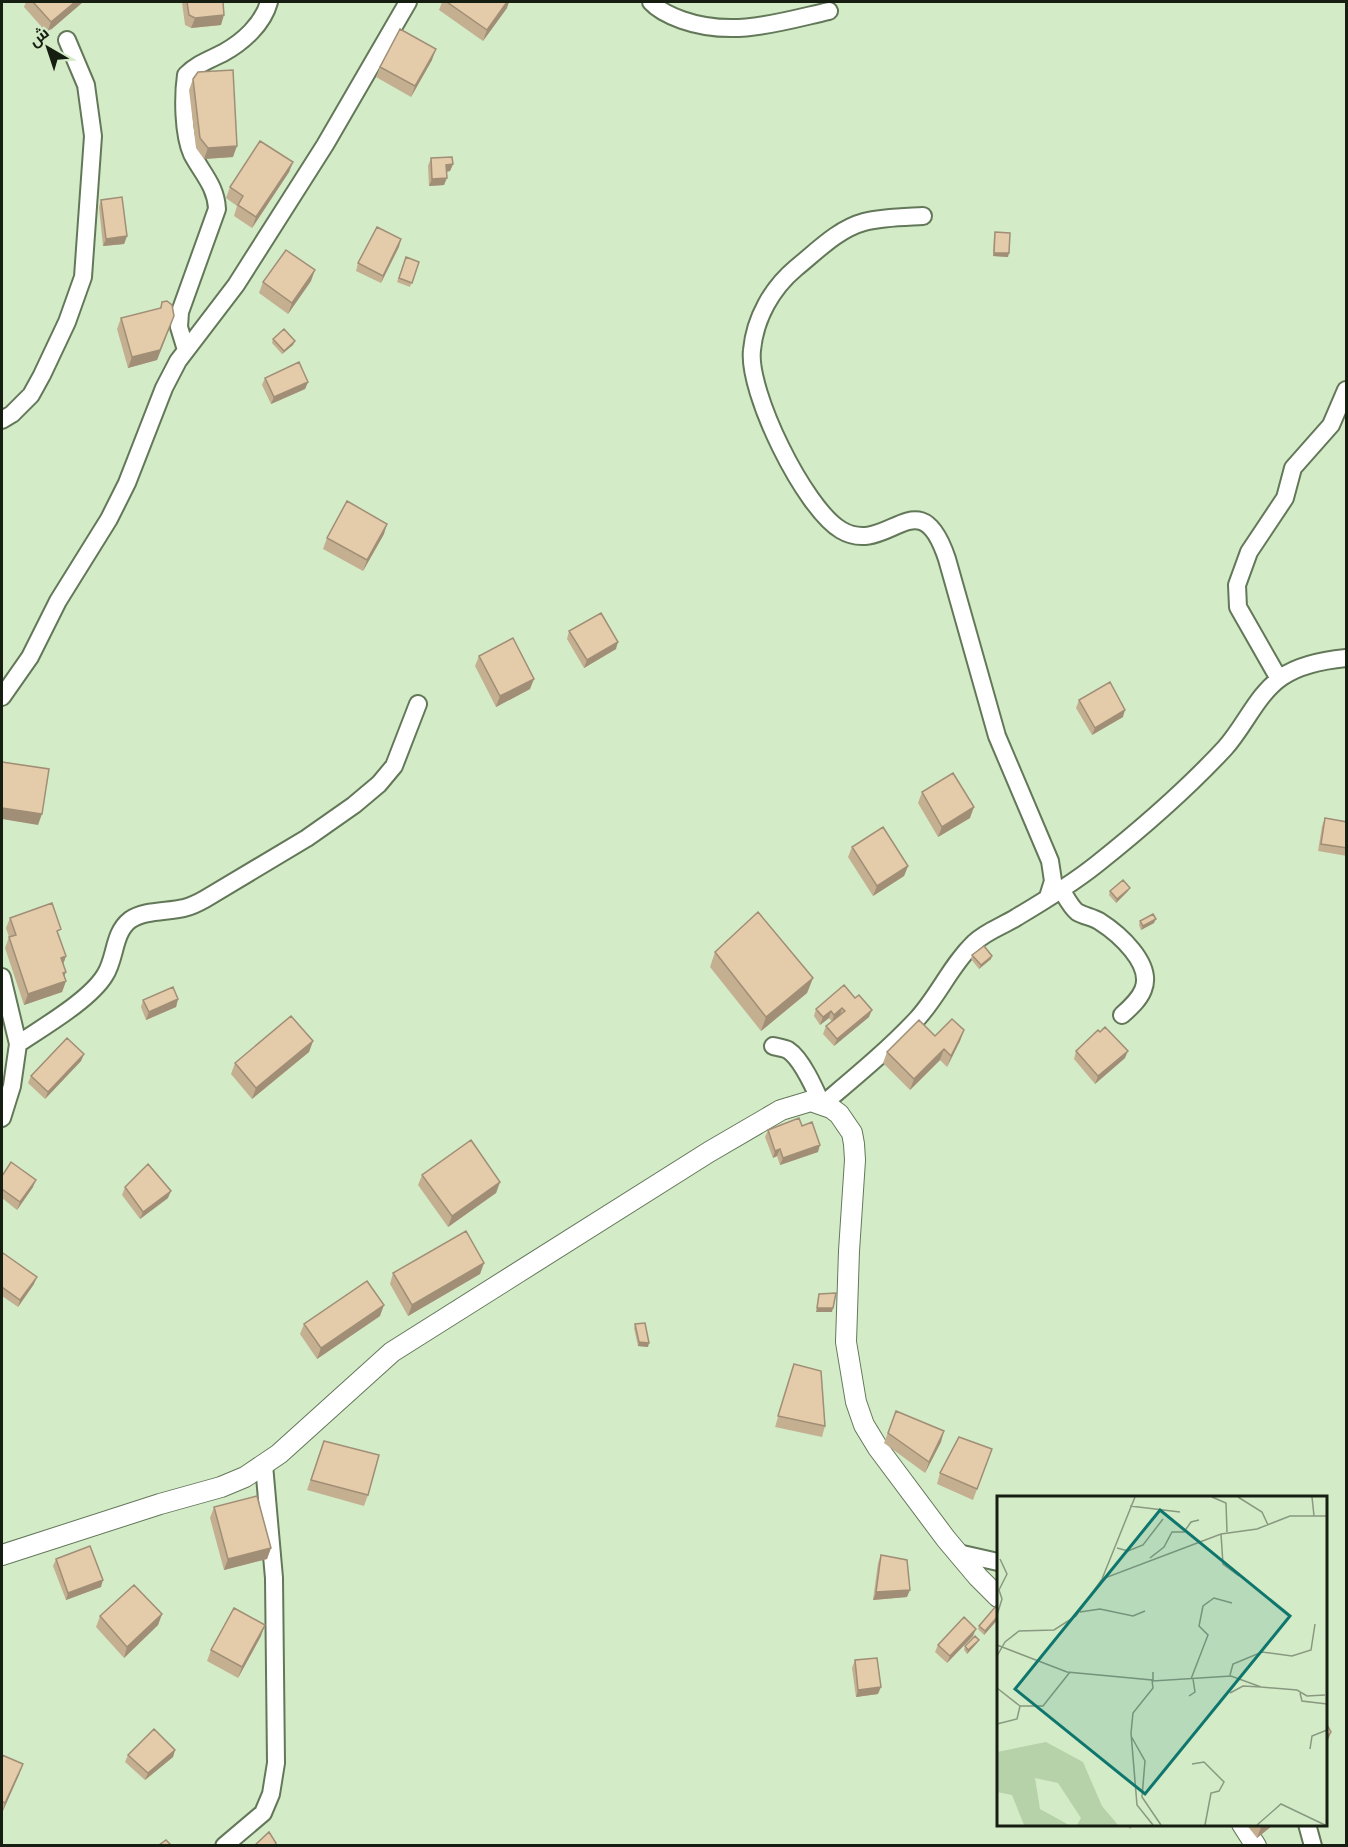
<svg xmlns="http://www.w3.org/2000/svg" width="1348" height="1847" font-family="Barlow,Cairo,sans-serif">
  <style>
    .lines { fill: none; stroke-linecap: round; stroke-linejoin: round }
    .minor-casing { stroke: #637859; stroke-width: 20 }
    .tertiary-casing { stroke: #637859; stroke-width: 22 }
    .minor { stroke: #fff; stroke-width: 16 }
    .tertiary { stroke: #fff; stroke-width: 20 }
    .wall { fill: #c4af91 }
    .shaded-wall { fill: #a08e76 }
    .building { fill: #e4cba9; stroke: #a08e76; stroke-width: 1.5 }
    .inset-road { fill: none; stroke: #88997f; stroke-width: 1.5 }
    .view { fill: #0f766e; fill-opacity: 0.15; stroke: #0f766e; stroke-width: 3 }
    .inset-edge { fill: none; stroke: #161e11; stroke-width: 3 }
  </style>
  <rect width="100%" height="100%" fill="#d4ebc8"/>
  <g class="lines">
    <!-- minor casing -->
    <g class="minor-casing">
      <path id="minor" d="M651,2C659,11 671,16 682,20C733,38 780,22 829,11
        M923,216C904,217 883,217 864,222C838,229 817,251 796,268C772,288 755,318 752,350C747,391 804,508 841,530C888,558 919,475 947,559L997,736L1050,861L1053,881L1048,897
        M186,350L179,327L180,312L217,209C216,186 202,173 192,154C183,134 183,96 186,75C197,64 209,60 223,53C243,42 263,24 269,2
        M2,420L12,414L31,395L42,375L67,322L83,277L93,136L86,85L67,40
        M1279,679L1238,607L1237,585L1249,552L1285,498L1293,468L1331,425L1346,390
        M2,697L30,657L58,601L109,519L127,483L164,388L178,361L236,285L325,145L408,2
        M1061,889C1066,897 1070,906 1077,912C1084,916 1092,917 1099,921C1118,933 1154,964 1143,990C1139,1000 1130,1008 1122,1015
        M2,977L18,1044L12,1086L2,1118
        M18,1044C43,1027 90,1000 105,975C116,958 113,933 130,920C144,910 167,912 184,908C192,906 198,903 205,899L307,838L354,805L379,784L394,766L418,704
        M773,1046C777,1047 784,1048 788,1050C802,1059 815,1089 822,1105C855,1077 888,1050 917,1019C939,995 951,965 974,943C986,931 1003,926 1017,917C1044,901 1072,884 1097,864C1141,829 1186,790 1225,748C1245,726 1257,694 1282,677C1299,665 1326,660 1346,658
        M958,1553L998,1562
        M1307,1824L1313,1846
        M224,1846L263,1813L271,1794L276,1763L274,1578L264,1465"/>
    </g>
    <!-- tertiary casing -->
    <g class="tertiary-casing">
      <path id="tertiary" d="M2,1555L160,1504L221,1487L245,1477L279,1454L392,1352L709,1152L781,1110L811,1101L831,1108L839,1114L852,1133L854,1144L855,1160L849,1251L846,1342L856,1402L864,1425L878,1448L946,1539L978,1577L998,1597
        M1242,1824L1256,1846"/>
    </g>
    <!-- minor -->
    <use href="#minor" class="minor"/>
    <!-- tertiary -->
    <use href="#tertiary" class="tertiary"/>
  </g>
  <!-- wall -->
  <path class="wall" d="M26,2H83L47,33L24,7Z
    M182,2H223L221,25L191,28L185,25Z
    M442,2H507V8L483,41L439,10Z
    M432,60L411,97L376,77L380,67Z
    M193,79L233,157L204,159L196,148L189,90Z
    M431,158L453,164L450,171L447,172L444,185L429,186L428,166Z
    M293,162L289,172L252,228L234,216L237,206L226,198L230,187Z
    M101,200L127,236L124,244L103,246L99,207Z
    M995,232L1008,257L993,256L994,235Z
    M401,239L381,283L356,271L358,263Z
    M406,257L419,262L410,287L397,282Z
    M311,281L288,314L259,293L263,282Z
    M162,302L170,327L157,360L128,368L117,329L121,318L160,308Z
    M273,339L293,345L282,354L272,343Z
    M265,378L308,382L305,389L271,404L262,385Z
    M384,534L363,571L323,549L327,538Z
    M569,631L616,649L584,668L567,639Z
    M479,656L530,689L496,707L475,666Z
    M1079,700L1123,717L1092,735L1076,708Z
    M922,792L970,818L938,837L918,803Z
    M1325,818L1347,822V856L1318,851L1322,826Z
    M852,847L908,866L904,876L873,896L848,857Z
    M1110,891H1128L1116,903L1109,895Z
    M10,918L59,935L66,956L63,965L64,976L66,981L62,992L24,1005L5,948L9,937L6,928Z
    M1140,921L1154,923L1141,930L1139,925Z
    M715,952L813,978L807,993L761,1031L710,967Z
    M972,955L991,959L979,969L971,959Z
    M844,985L869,1017L834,1046L823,1034L826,1026L832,1022L829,1018L820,1025L814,1016L816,1009Z
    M178,999L176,1007L146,1020L141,1007L143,1000Z
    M964,1030L960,1041L947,1067L940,1060L910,1090L883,1063L887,1052L935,1036Z
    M313,1041L309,1052L252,1099L231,1074L235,1063Z
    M1076,1051L1125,1058L1095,1084L1074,1059Z
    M84,1054L81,1061L45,1099L28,1083L31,1076Z
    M802,1126L818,1152L780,1165L777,1156L773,1158L765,1137L768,1130Z
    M422,1175L500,1182L496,1193L448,1227L418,1185Z
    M2,1176L33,1187L17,1210L2,1198Z
    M125,1187L168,1198L140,1219L122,1195Z
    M2,1255L34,1284L18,1307L2,1296Z
    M484,1263L480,1274L408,1316L390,1284L393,1273Z
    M380,1316L317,1359L300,1334L304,1324Z
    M635,1324L648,1347L638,1346L634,1328Z
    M794,1364L825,1426L822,1437L775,1427Z
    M896,1411L941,1442L925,1473L884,1443Z
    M992,1449L973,1500L937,1484L940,1473Z
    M320,1452L368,1495L364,1506L307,1490Z
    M214,1507L271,1548L267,1559L224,1570L210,1518Z
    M881,1555L907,1597L873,1600L878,1563Z
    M56,1559L101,1587L66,1600L53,1566Z
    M999,1609V1618L984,1635L978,1629L979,1626Z
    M162,1614L158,1625L124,1658L96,1627L100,1616Z
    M261,1636L238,1678L207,1661L211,1650Z
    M973,1636L947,1663L935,1652L938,1645Z
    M977,1643L967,1654L964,1650L965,1646Z
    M855,1660L878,1694L856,1697L852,1668Z
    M175,1750L173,1757L145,1780L125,1762L128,1755Z
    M2,1755L23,1764L2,1813Z
    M1126,1824H1135L1130,1829Z
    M1246,1824H1274L1257,1838Z"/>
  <!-- shaded-wall -->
  <path class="shaded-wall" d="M75,2H83L47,33L51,22Z
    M507,2H509L507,8L483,41L487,30Z
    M224,15L221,25L191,28L195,18Z
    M436,49L432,60L411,97L415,86Z
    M237,146L233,157L204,159L208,148Z
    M293,162L289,172L252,228L256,217Z
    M453,164L450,171L444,172L446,165Z
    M447,178L444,185L429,186L432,179Z
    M127,236L124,244L103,246L106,239Z
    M401,239L399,247L381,283L383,276Z
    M994,253H1009L1008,257L993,256Z
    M315,270L311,281L288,314L292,303Z
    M170,327L157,360L128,368L132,357Z
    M295,341L293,345L282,354L284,351Z
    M308,382L305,389L271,404L274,397Z
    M387,524L384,534L363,571L367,560Z
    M618,642L616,649L584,668L587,660Z
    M534,679L530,689L496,707L500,696Z
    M1125,710L1123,717L1092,735L1095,728Z
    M974,807L970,818L938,837L942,827Z
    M2,808L42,814L38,825L2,819Z
    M908,866L904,876L873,896L877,886Z
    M1130,888L1128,891L1116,903L1117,899Z
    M1156,919L1154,923L1141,930L1143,926Z
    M66,956L62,967L61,958Z
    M992,956L991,959L979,969L981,965Z
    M66,972L62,982L66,981L62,992L24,1005L28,994Z
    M813,978L807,993L761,1031L766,1017Z
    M178,999L176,1007L146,1020L149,1012Z
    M842,1008L840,1015L832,1022L834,1015Z
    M872,1010L869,1017L834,1046L837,1039Z
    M831,1011L829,1018L820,1025L823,1017Z
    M964,1030L960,1041L947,1067L951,1056Z
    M313,1041L309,1052L252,1099L256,1088Z
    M944,1049L940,1060L910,1090L914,1079Z
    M1128,1051L1125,1058L1095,1084L1098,1076Z
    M84,1054L81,1061L45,1099L48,1092Z
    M820,1145L818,1152L780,1165L783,1158Z
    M780,1149L777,1156L773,1158L775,1151Z
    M36,1180L33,1187L17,1210L20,1202Z
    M500,1182L496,1193L448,1227L452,1216Z
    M171,1191L168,1198L140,1219L143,1212Z
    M484,1263L480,1274L408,1316L412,1305Z
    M37,1277L34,1284L18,1307L20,1300Z
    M384,1305L380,1316L317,1359L321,1348Z
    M817,1308H833L832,1312H816Z
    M639,1342L649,1343L648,1347L638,1346Z
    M944,1431L941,1442L925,1473L929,1462Z
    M271,1548L267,1559L224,1570L228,1559Z
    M103,1580L101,1587L66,1600L68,1593Z
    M910,1590L907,1597L873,1600L876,1592Z
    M162,1614L158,1625L124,1658L127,1647Z
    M999,1615V1618L984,1635L985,1631Z
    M265,1625L261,1636L238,1678L242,1667Z
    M976,1629L973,1636L947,1663L950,1656Z
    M979,1640L977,1643L967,1654L968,1650Z
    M881,1687L878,1694L856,1697L858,1690Z
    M1331,1732L1327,1743L1326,1744V1738Z
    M175,1750L173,1757L145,1780L148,1773Z
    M23,1764L19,1775L2,1813L5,1803Z
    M1264,1824H1274L1257,1838L1261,1827Z"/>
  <!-- building -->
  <path class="building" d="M33,2H75L51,22Z
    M187,2H223L224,15L195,18L189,15Z
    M447,2H507L487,30Z
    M400,29L436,49L415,86L380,67Z
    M233,70L237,146L208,148L200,138L193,79L198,72Z
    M260,141L293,162L256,217L238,205L243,196L230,187Z
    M452,157L453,164L446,165L447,178L432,179L431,158Z
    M122,197L127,236L106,239L101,200Z
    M377,227L401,239L383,276L358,263Z
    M995,232L1010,233L1009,253H994Z
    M286,250L315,270L292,303L263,282Z
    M406,257L419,262L412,283L399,278Z
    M167,301L172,305L174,316L160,350L132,357L121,318L161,308L162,302Z
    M284,329L295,341L284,351L273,339Z
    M299,362L308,382L274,397L265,378Z
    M347,501L387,524L367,560L327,538Z
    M601,613L618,642L587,660L569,631Z
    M513,638L534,679L500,696L479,656Z
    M1110,682L1125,710L1095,728L1079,700Z
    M2,762L49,769L42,814L2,808Z
    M953,773L974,807L942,827L922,792Z
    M1325,818L1347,822V848L1321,844Z
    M883,827L908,866L877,886L852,847Z
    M1123,880L1130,888L1117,899L1110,891Z
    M52,903L61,929L57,931L66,956L61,958L66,972L63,973L66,981L28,994L9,937L16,935L10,918Z
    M758,912L813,978L766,1017L715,952Z
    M1153,914L1156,919L1143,926L1140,921Z
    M984,946L992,956L981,965L972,955Z
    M844,985L855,998L859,995L872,1010L837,1039L826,1026L845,1011L842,1008L834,1015L831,1011L823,1017L816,1009Z
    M173,987L178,999L149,1012L143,1000Z
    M291,1016L313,1041L256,1088L235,1063Z
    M952,1019L964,1030L951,1056L944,1049L914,1079L887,1052L919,1020L935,1036Z
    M1105,1027L1128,1051L1098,1076L1076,1051L1098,1030L1100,1032Z
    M67,1038L84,1054L48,1092L31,1076Z
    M799,1118L802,1126L812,1122L820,1145L783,1158L780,1149L775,1151L768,1130Z
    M471,1140L500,1182L452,1216L422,1175Z
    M11,1162L36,1180L20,1202L2,1189V1176Z
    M148,1164L171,1191L143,1212L125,1187Z
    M466,1231L484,1263L412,1305L393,1273Z
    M3,1253L37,1277L20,1300L2,1287V1255Z
    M367,1281L384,1305L321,1348L304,1324Z
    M836,1293L833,1308H817L819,1294Z
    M645,1323L649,1343L639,1342L635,1324Z
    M794,1364L821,1371L825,1426L778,1416Z
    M896,1411L944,1431L929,1462L888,1433Z
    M959,1437L992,1449L977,1489L940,1473Z
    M324,1441L379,1455L368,1495L311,1480Z
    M257,1496L271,1548L228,1559L214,1507Z
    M90,1546L103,1580L68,1593L56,1559Z
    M881,1555L907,1560L910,1590L876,1592Z
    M134,1585L162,1614L127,1647L100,1616Z
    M996,1606L999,1609V1615L985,1631L979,1626Z
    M234,1608L265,1625L242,1667L211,1650Z
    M964,1617L976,1629L950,1656L938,1645Z
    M975,1636L979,1640L968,1650L965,1646Z
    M877,1658L881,1687L858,1690L855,1660Z
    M1326,1723L1331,1732L1326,1738Z
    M154,1729L175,1750L148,1773L128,1755Z
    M2,1755L23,1764L5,1803L2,1801Z
    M269,1832L276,1843L275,1845H255Z
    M166,1840L171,1845H159Z"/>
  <!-- overview -->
  <g transform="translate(997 1496)">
    <rect width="330" height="330" fill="#d4ebc8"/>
    <path d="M49,246L86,266L105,310L121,329H80L84,322L61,287L38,282L43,313L72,329H27L15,299L0,296V256Z" fill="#b6d2a8"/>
    <path class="inset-road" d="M215,1L229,7L230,36M241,1L265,16L271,29M315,1L317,20M133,10L183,16M224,38L226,68L242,80M120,52L131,55L146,49L166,23M153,62L167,51L175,36H187L194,26L202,24M105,83L138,1M83,116L103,113L136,120L148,115M0,119L5,103L2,94L10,78L3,63M0,149L70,176L155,184L156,192L136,217L134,237L140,309L156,329M0,160L8,146L22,135L57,134L79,120L105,83L224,38L260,33L293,20H330M156,176V185L234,180L264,191L300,194L310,200L328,199M233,179L236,168L265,156L295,160L314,154L318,128M194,183L211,139L202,130L206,110L217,102L235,107M0,192L23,210H46L73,176M233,197L246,190L264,191M303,197L305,205L330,208M192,200L198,196L196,183M0,228L20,223L23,210M134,240L148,265L145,301L164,329M313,253L315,240L330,234M195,268L207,266L227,286L222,295L214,297L208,329M260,329L284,308L328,329"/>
    <path class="view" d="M163,14L293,120L148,298L18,193Z"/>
    <rect width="330" height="330" class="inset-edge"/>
  </g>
  <!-- border -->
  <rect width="1348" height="1847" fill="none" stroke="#161e11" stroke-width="6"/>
  <!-- north arrow -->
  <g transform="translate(48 48) rotate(321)" stroke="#d4ebc8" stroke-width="4.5" paint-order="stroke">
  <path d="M0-4.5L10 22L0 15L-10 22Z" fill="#161e11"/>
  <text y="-9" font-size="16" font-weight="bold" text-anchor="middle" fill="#161e11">ش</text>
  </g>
</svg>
